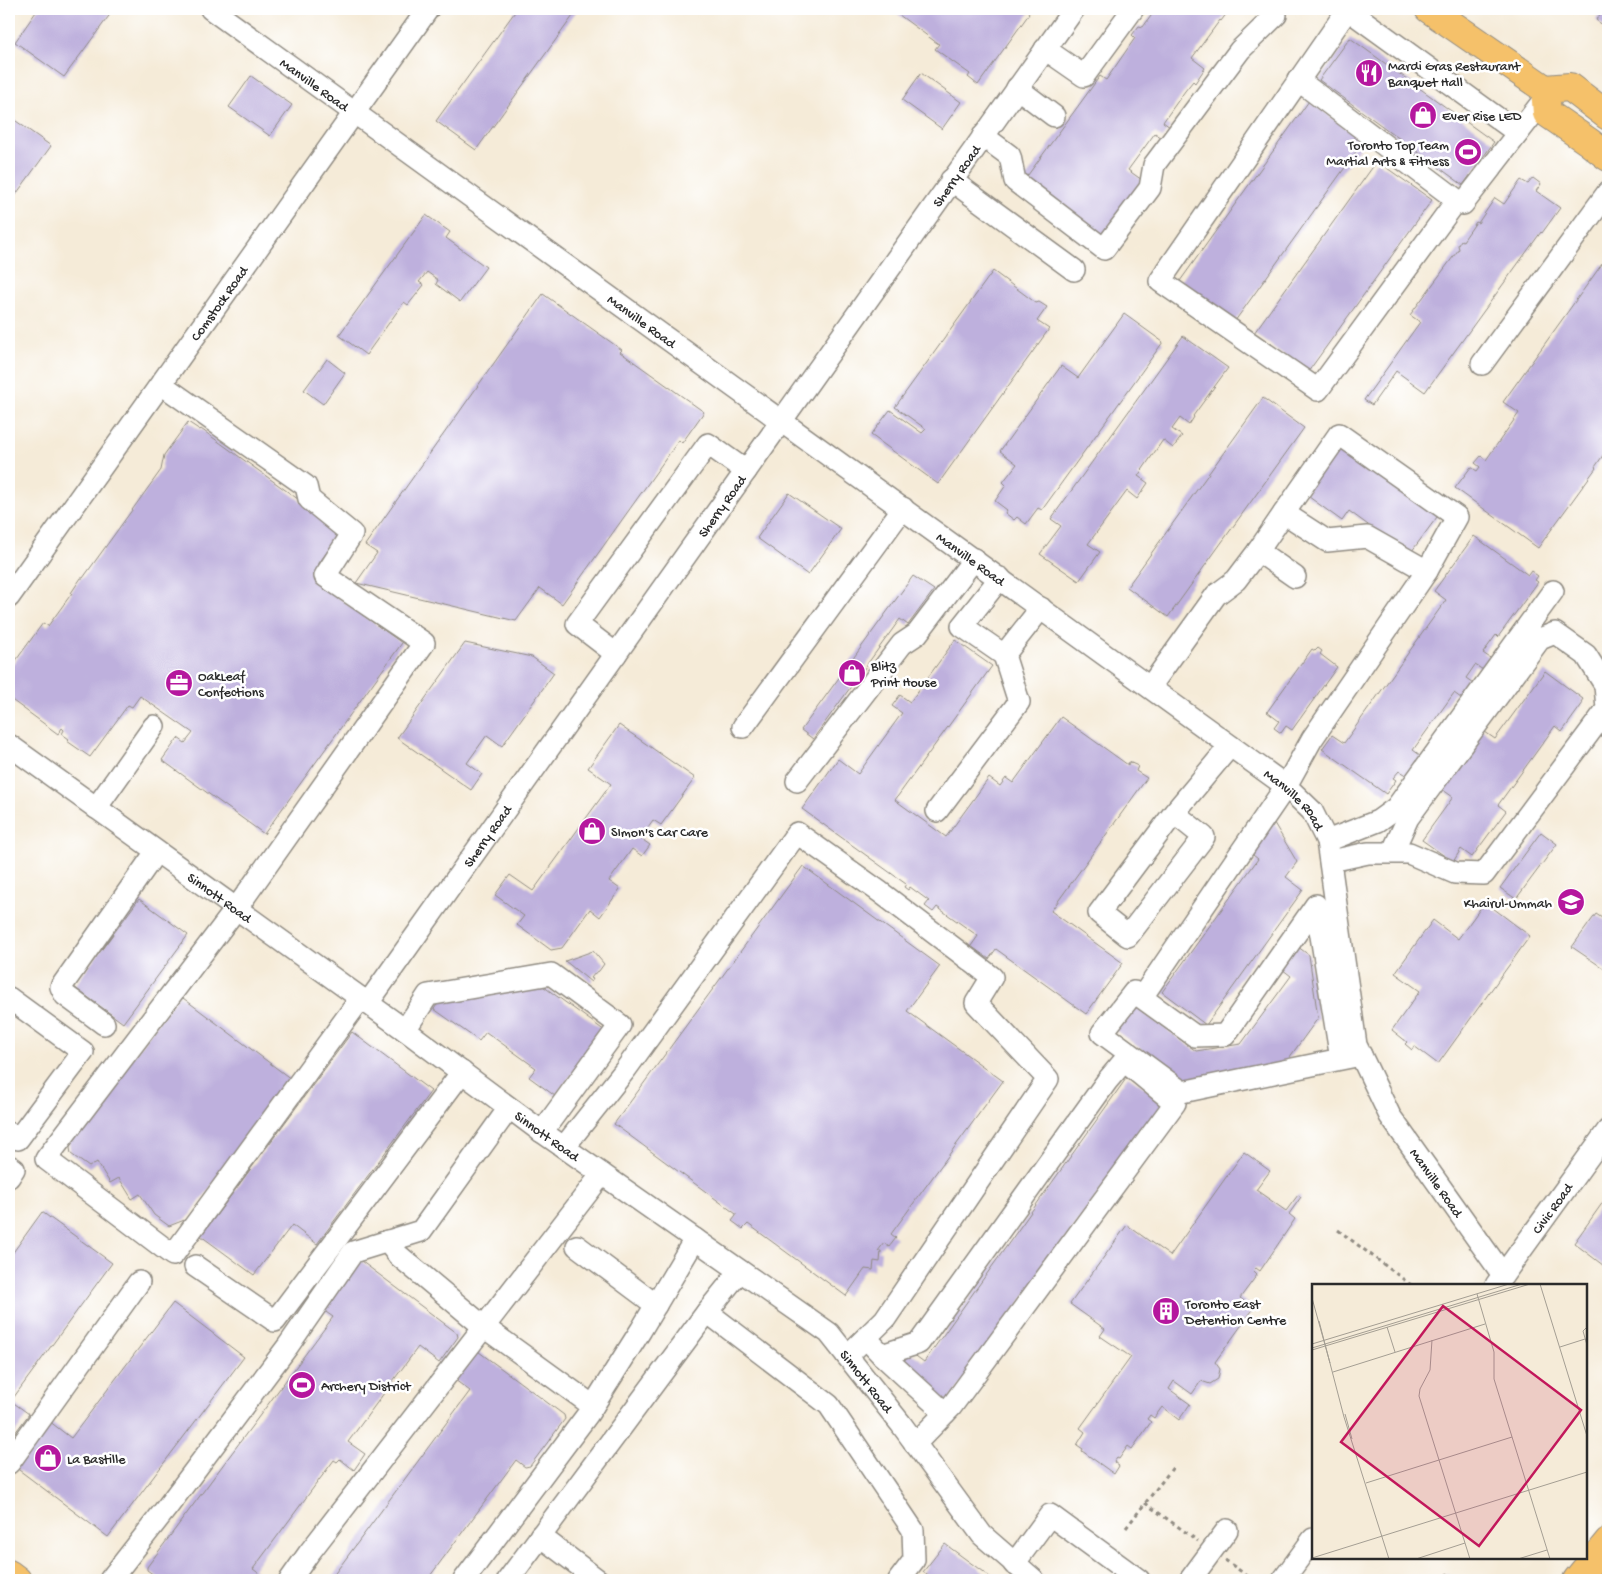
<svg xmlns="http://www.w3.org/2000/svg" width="1617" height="1589" font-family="'Gochi Hand',sans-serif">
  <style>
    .building { fill: #beb0dd }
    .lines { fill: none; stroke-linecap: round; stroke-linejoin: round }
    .minor-casing { stroke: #908b82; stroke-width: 24 }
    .major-casing { stroke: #908b82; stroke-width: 30 }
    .path { stroke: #908b82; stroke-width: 3; stroke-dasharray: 4 4; stroke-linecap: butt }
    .minor { stroke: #fff; stroke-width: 21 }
    .major { stroke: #f5c16b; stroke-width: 28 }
    .labels { text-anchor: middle; stroke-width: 5; stroke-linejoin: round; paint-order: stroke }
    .poi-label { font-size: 14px; fill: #2b2b2b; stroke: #fff; text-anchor: start }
    .street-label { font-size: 14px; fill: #2b2b2b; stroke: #fff }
    .inset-road { fill: none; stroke: #a49e93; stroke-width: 1 }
    .view { fill: #c2185b; fill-opacity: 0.15; stroke: #c2185b; stroke-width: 2.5 }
    .inset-edge { fill: none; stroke: #2b2b2b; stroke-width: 2.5 }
  </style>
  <rect width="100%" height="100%" fill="#fff"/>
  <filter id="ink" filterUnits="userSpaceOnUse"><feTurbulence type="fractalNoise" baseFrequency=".02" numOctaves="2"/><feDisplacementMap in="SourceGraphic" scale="10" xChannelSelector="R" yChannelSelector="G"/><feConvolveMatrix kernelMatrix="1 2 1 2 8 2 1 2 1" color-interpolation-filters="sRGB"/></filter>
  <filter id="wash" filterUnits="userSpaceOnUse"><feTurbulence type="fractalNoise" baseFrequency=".0096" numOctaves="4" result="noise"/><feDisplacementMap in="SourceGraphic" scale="20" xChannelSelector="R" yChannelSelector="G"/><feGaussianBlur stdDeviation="1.12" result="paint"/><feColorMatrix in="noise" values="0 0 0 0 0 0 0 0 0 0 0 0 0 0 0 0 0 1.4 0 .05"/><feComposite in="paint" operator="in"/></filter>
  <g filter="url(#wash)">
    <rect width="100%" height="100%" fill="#f5ebd8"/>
    <g id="blocks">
      <!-- building -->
      <path class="building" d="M38,9H114L64,77L15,42Z
        M517,9H578L476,150L436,121Z
        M891,9H1031L1028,13L1029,14L978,85L968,77L970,74L935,49L939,44L937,43Z
        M1156,9H1230L1221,21L1220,20L1192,58L1205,68L1195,83L1193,81L1185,91L1163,122L1170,127L1162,138L1155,133L1128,170L1142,180L1103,235L1025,179L1100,76L1106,80L1135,38L1132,35L1139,26L1143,27Z
        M1604,9H1608V29L1596,20Z
        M1350,38L1494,142L1463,185L1319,80Z
        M921,73L961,102L942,129L902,100Z
        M251,76L292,105L270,136L229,107Z
        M1309,101L1364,141L1235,321L1180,281Z
        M9,116L51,146L9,204Z
        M1377,161L1432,200L1308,372L1254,333Z
        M1533,178L1541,184L1536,191L1560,208L1542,233L1541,232L1425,392L1396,371L1372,405L1364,400L1420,322L1410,315L1459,249L1458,245L1461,240L1463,241L1476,222L1478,223L1495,198L1504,204L1521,180L1528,184Z
        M426,215L450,232L446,238L486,267L460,302L436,284L438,280L427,272L419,282L424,285L408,305L404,302L366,355L339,335Z
        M1602,264L1608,268V448L1595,467L1596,468L1538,548L1455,488L1471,467L1477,471L1480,467L1475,463L1481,456L1486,460L1519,413L1503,402Z
        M993,271L1036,303L1039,302L1047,307L1037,321L1049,329L938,484L871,435L890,410L922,433L926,429L895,407Z
        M543,294L622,350L620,352L704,412L682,443L679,440L562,604L540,588L516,621L356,583L377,553L365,545Z
        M1124,314L1163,342L1042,510L1038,508L1026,524L1017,517L1014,520L1005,513L1007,510L995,501L1006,485L1003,482L1017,464L1000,451L1061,366L1078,378Z
        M1183,336L1228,368L1193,416L1194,417L1189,425L1180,418L1172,429L1182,436L1173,448L1163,440L1138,476L1148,483L1137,499L1127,491L1088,544L1100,552L1079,581L1040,554L1061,526L1051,519Z
        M327,359L345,373L323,404L304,390Z
        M1263,398L1304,428L1168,617L1127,587Z
        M188,422L200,430L201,429L342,531L319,563L316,582L402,643L264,834L162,760L178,738L185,743L193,733L140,696L132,707L128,705L90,757L67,741L69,739L62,734L64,730L62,728L58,734L9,698V670L43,623L48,626L72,593H71L81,578H83L161,470L164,455Z
        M1339,440L1440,513L1409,555L1349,511L1342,521L1305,494Z
        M789,493L841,529L808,575L757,538Z
        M1474,536L1528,575L1531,571L1538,576L1535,580L1538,582L1498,637L1496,635L1483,653L1493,660L1485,671L1475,665L1466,678L1476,685L1465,701L1454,693L1413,750L1424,758L1409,777L1399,771L1393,778L1396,780L1386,794L1322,749L1332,735L1344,743L1446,600L1434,591Z
        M913,576L934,590L908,625L900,619L813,739L801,730Z
        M955,640L992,666L895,800L946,837L989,778L1000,786L1006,778L1013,783L1061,717L1128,765L1129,762L1138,766L1136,771L1147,778L1051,911L1123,963L1086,1014L996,949L989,959L971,946L978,936L937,907L933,912L925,906L929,901L910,887L908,890L904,887L906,884L802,809L838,759L858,774L902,713L892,706L900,695L910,702Z
        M465,643L532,657L554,673L502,746L487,735L467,763L482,774L471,790L397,738Z
        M1318,648L1322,651L1320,654L1337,667L1292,730L1286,726L1281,733L1274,728L1279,721L1267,712L1312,649L1315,651Z
        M1545,671L1583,699L1581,702L1583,703L1562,732L1555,726L1498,805L1506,811L1472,857L1461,849L1453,862L1422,840L1453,797L1436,785L1478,727L1495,739Z
        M619,725L695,778L661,825L653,820L640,838L650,845L642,856L632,849L609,881L620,889L600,917L590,909L562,948L551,950L517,925L524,916L495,895L510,875L533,891L611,784L588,768Z
        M1271,818L1297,862L1286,877L1303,890L1206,1025L1162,992L1258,859L1253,855L1252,845Z
        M1541,832L1557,844L1516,899L1500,888Z
        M803,866L940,966L907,1011L1003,1081L891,1234L896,1238L889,1247L884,1243L878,1251H881L880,1262L874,1261L873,1270L865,1269L846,1296L748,1224L743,1229L732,1221L736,1216V1214L614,1124Z
        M139,899L188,935L123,1023L74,987Z
        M1485,902L1530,936L1438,1064L1414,1046L1412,1050L1405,1044L1407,1042L1392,1030L1420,991L1395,973L1433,920L1458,939Z
        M1596,914L1608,922V966L1606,970L1572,947Z
        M1294,944L1309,955L1318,1018L1284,1065L1185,1081L1114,1029L1129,1002L1196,1051L1241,1044L1291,976L1278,966Z
        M593,951L604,964L599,971L595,973L591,978L593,979L591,982L565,961Z
        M540,984L605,1031L555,1096L529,1077L536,1068L486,1032L479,1041L434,1009L442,998Z
        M179,995L291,1079L187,1219L169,1226L154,1215L140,1194L132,1199L119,1178L110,1183L97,1162L89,1167L71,1154L69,1142Z
        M352,1032L431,1091L317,1244L292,1225L254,1275L201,1236Z
        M1128,1076L1165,1102L948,1402L898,1366L909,1351L924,1362Z
        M1244,1152L1270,1171L1256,1190L1286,1211L1298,1195L1301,1197L1289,1214L1295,1219L1260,1271L1256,1268L1253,1271L1257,1275L1240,1298L1254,1308L1215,1362L1220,1369L1218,1379L1210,1384L1201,1381L1192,1394L1174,1381L1169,1389L1190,1404L1179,1420L1162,1407L1154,1418L1150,1415L1147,1419L1151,1422L1132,1449L1128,1446L1119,1459L1117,1458L1114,1462L1119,1466L1114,1474L1082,1451L1083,1449L1077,1445L1085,1432L1080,1428L1131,1357L1100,1336L1105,1329L1070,1304L1127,1225L1170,1256Z
        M1608,1195V1269L1574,1243Z
        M42,1212L112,1263L11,1401L29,1414L9,1441V1258Z
        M361,1261L457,1333L458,1337L439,1363L418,1347L348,1442L365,1454L354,1470L340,1459L337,1462L334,1460L253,1569L268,1580H161L147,1570V1567L333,1317L323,1310L356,1262Z
        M173,1303L244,1357L108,1537L15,1467L49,1421L71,1438Z
        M475,1349L564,1415L565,1419L530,1466L525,1467L516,1460L427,1580H330L470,1391L451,1377Z
        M945,1544L994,1580H934L923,1572Z
        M1447,1573L1457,1580H1441Z"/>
    </g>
  </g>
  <g filter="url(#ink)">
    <use href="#blocks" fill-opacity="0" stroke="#908b82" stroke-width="1"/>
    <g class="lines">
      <!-- minor casing -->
      <g class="minor-casing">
        <g id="minor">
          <path id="s1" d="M211,9L1286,786L1312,811L1327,841L1356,1045L1390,1116L1503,1275"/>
          <path d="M1347,9L1518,133"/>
          <path d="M1348,9L1160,281L1318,390L1457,200L1463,204L1546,97"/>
          <path d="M1045,49L1084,76L1133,9"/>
          <path d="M1298,80L1457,200"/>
          <path d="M1017,88L1054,116"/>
          <path d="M983,136L1010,156L1015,181L1104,249L1150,188L1154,165L1240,50L1276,15"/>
          <path d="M951,180L1074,270"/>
          <path d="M1482,364L1608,192"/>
          <path d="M161,384L306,486L309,499L352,534L325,576L424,643L236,909L46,1159L173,1255L361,998"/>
          <path d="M1258,551L1284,513L1327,541L1367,537L1427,571"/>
          <path d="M1000,578L962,626L1004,655"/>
          <path id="s2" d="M9,597L428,9"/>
          <path d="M616,654L577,624L708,444L746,471"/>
          <path d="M1150,687L1216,595L1236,580L1258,551L1295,577"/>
          <path d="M743,727L903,508"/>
          <path id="s3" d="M9,745L405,1030L542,1132L829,1333L901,1424L982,1535L1034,1580"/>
          <path d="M797,781L902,644L917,634L974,559"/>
          <path d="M96,808L154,726"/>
          <path d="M937,811L1019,702L1004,655L1041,608"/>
          <path d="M1174,813L1204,837L1128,936L1099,913L1174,813L1230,746"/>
          <path d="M1327,841L1378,821L1396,808L1553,591"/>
          <path d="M1331,861L1368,853H1409L1455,873L1484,874L1607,709L1605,685L1586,655L1555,633L1540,639L1408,818L1392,853"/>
          <path d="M1142,997L1286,786L1312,739L1427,571L1457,517L1339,434L1284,513"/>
          <path d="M9,998L83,1052L18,1139L9,1133"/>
          <path id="s4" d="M368,1003L1074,9"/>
          <path d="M104,1024L65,995L61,987L156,852"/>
          <path d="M405,1030L428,995L551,974L620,1025L542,1132"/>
          <path d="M1341,1059L1316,905L1225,1035L1195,1036L1134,992L1102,1033L1182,1092L1341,1059L1361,1055"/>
          <path d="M564,1147L626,1069L797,833L880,892L992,977L976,1003L1048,1079L885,1319L847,1356"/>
          <path d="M9,1166L14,1169L9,1177"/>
          <path d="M387,1241L398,1255L484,1327L593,1406"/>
          <path d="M577,1246L656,1305"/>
          <path d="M195,1266L275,1321L462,1072"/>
          <path id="s5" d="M1496,1285L1608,1130"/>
          <path d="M707,1312L740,1271"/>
          <path d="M866,1338L882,1355L919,1343L1107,1081L1124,1061L1175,1103L951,1407L915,1444"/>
          <path d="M882,1355L945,1413"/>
          <path d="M9,1463L139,1282"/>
          <path d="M540,1536L598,1580"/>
          <path d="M1014,1564L1050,1515L1139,1580"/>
          <path d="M110,1580L168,1506L288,1346L353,1252L421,1231L509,1108"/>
          <path d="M290,1580L309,1553L602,1174"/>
          <path d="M464,1580L588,1414L641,1330L695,1239"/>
          <path d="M508,1580L707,1312L829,1405L913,1530L914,1560L899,1580"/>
          <path d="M1190,1580L1227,1530"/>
          <path d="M1283,1580L1313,1539"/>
        </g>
      </g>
      <!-- major casing -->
      <g class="major-casing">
        <path id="major" d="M1429,9L1545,89L1570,87L1608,116
          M1545,89L1547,113L1589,142L1608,157
          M9,1574L17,1580
          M1577,1580L1608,1542"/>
      </g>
      <!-- path -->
      <path class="path" d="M1338,1230L1411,1285
        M1145,1503L1198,1541
        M1126,1528L1174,1466
        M1225,1560L1253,1580"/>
      <!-- minor -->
      <use href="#minor" class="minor"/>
      <!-- major -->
      <use href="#major" class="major"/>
    </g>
  </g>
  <!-- icons -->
  <defs>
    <g id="restaurant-disc" transform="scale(1.4375)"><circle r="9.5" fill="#b5179e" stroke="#fff"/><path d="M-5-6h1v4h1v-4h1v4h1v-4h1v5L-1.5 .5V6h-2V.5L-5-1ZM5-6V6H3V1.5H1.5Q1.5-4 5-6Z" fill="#fff"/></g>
    <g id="shop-disc" transform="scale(1.4375)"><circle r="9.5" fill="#b5179e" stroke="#fff"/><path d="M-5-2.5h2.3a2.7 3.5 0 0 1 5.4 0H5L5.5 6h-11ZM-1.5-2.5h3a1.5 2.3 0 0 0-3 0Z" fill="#fff"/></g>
    <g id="stadium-disc" transform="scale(1.4375)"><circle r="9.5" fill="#b5179e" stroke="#fff"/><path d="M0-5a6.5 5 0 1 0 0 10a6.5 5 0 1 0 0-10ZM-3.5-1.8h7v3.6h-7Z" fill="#fff"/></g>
    <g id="office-disc" transform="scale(1.4375)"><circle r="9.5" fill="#b5179e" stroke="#fff"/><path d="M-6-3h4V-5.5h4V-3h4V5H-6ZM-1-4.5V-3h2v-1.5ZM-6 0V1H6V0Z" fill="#fff"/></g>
    <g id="school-disc" transform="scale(1.4375)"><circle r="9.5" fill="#b5179e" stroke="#fff"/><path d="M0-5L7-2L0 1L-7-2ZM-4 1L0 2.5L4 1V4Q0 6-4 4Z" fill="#fff"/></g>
    <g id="building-disc" transform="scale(1.4375)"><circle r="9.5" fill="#b5179e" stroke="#fff"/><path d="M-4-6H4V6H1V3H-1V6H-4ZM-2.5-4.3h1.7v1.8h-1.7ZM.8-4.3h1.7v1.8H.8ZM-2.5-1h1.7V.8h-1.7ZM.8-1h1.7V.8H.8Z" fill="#fff"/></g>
  </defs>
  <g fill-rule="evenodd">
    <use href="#restaurant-disc" x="1369" y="73"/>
    <use href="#shop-disc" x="1423" y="115"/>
    <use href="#stadium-disc" x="1468" y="152"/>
    <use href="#shop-disc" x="852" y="673"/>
    <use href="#office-disc" x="179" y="683"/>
    <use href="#shop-disc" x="592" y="831"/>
    <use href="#school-disc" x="1571" y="902"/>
    <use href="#building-disc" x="1166" y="1311"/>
    <use href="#stadium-disc" x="302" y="1385"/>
    <use href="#shop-disc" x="48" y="1458"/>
  </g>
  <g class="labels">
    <!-- poi labels -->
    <g class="poi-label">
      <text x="1388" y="70">Mardi Gras Restaurant<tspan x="1388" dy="16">Banquet Hall</tspan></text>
      <text x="1442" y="120">Ever Rise LED</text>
      <text x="1449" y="149" text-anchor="end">Toronto Top Team<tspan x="1449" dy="16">Martial Arts &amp; Fitness</tspan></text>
      <text x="871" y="670">Blitz<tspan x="871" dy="16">Print House</tspan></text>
      <text x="198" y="680">OakLeaf<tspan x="198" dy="16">Confections</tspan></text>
      <text x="611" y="836">SImon's Car Care</text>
      <text x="1552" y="907" text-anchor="end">Khairul-Ummah</text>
      <text x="1185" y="1308">Toronto East<tspan x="1185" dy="16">Detention Centre</tspan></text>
      <text x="321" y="1390">Archery District</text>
      <text x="67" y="1463">La Bastille</text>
    </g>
    <!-- street labels -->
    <g class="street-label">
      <text dy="5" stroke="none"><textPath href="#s1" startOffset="128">Manville Road</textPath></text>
      <text dy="5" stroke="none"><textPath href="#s4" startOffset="1015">Sherry Road</textPath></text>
      <text dy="5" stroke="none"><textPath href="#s2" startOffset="361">Comstock Road</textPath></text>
      <text dy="5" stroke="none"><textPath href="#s1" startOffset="532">Manville Road</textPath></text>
      <text dy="5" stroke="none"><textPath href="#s4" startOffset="610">Sherry Road</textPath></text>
      <text dy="5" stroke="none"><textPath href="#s1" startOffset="938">Manville Road</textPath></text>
      <text dy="5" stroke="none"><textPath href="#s1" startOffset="1342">Manville Road</textPath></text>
      <text dy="5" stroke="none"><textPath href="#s4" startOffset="205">Sherry Road</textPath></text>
      <text dy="5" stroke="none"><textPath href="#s3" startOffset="260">Sinnott Road</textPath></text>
      <text dy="5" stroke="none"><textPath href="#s3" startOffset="665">Sinnott Road</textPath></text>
      <text dy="5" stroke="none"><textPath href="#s1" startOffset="1762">Manville Road</textPath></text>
      <text dy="5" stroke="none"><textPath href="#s5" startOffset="95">Civic Road</textPath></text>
      <text dy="5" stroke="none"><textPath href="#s3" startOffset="1070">Sinnott Road</textPath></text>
    </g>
  </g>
  <!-- overview -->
  <g transform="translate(1312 1284)">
    <rect width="275" height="275" fill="#f5ebd8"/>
    <path class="inset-road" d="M228,0L275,152M165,10L182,68V95L238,275M0,14L18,79M7,37L32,133L77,275M75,43L83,68M275,43L271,47L275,61M120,56L118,86L108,105L107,112L158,275M0,60L197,0M248,63L273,55M0,64L210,0M0,66L218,0M21,88L173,40M33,130L40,155M54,199L200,153M0,274L275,188M104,275L153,259M206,275L235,266"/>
    <path class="view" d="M131,22L269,126L167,262L29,158Z"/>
    <rect width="275" height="275" class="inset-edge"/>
  </g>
  <!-- margin -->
  <rect width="1617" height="1589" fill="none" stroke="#fff" stroke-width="30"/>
</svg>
